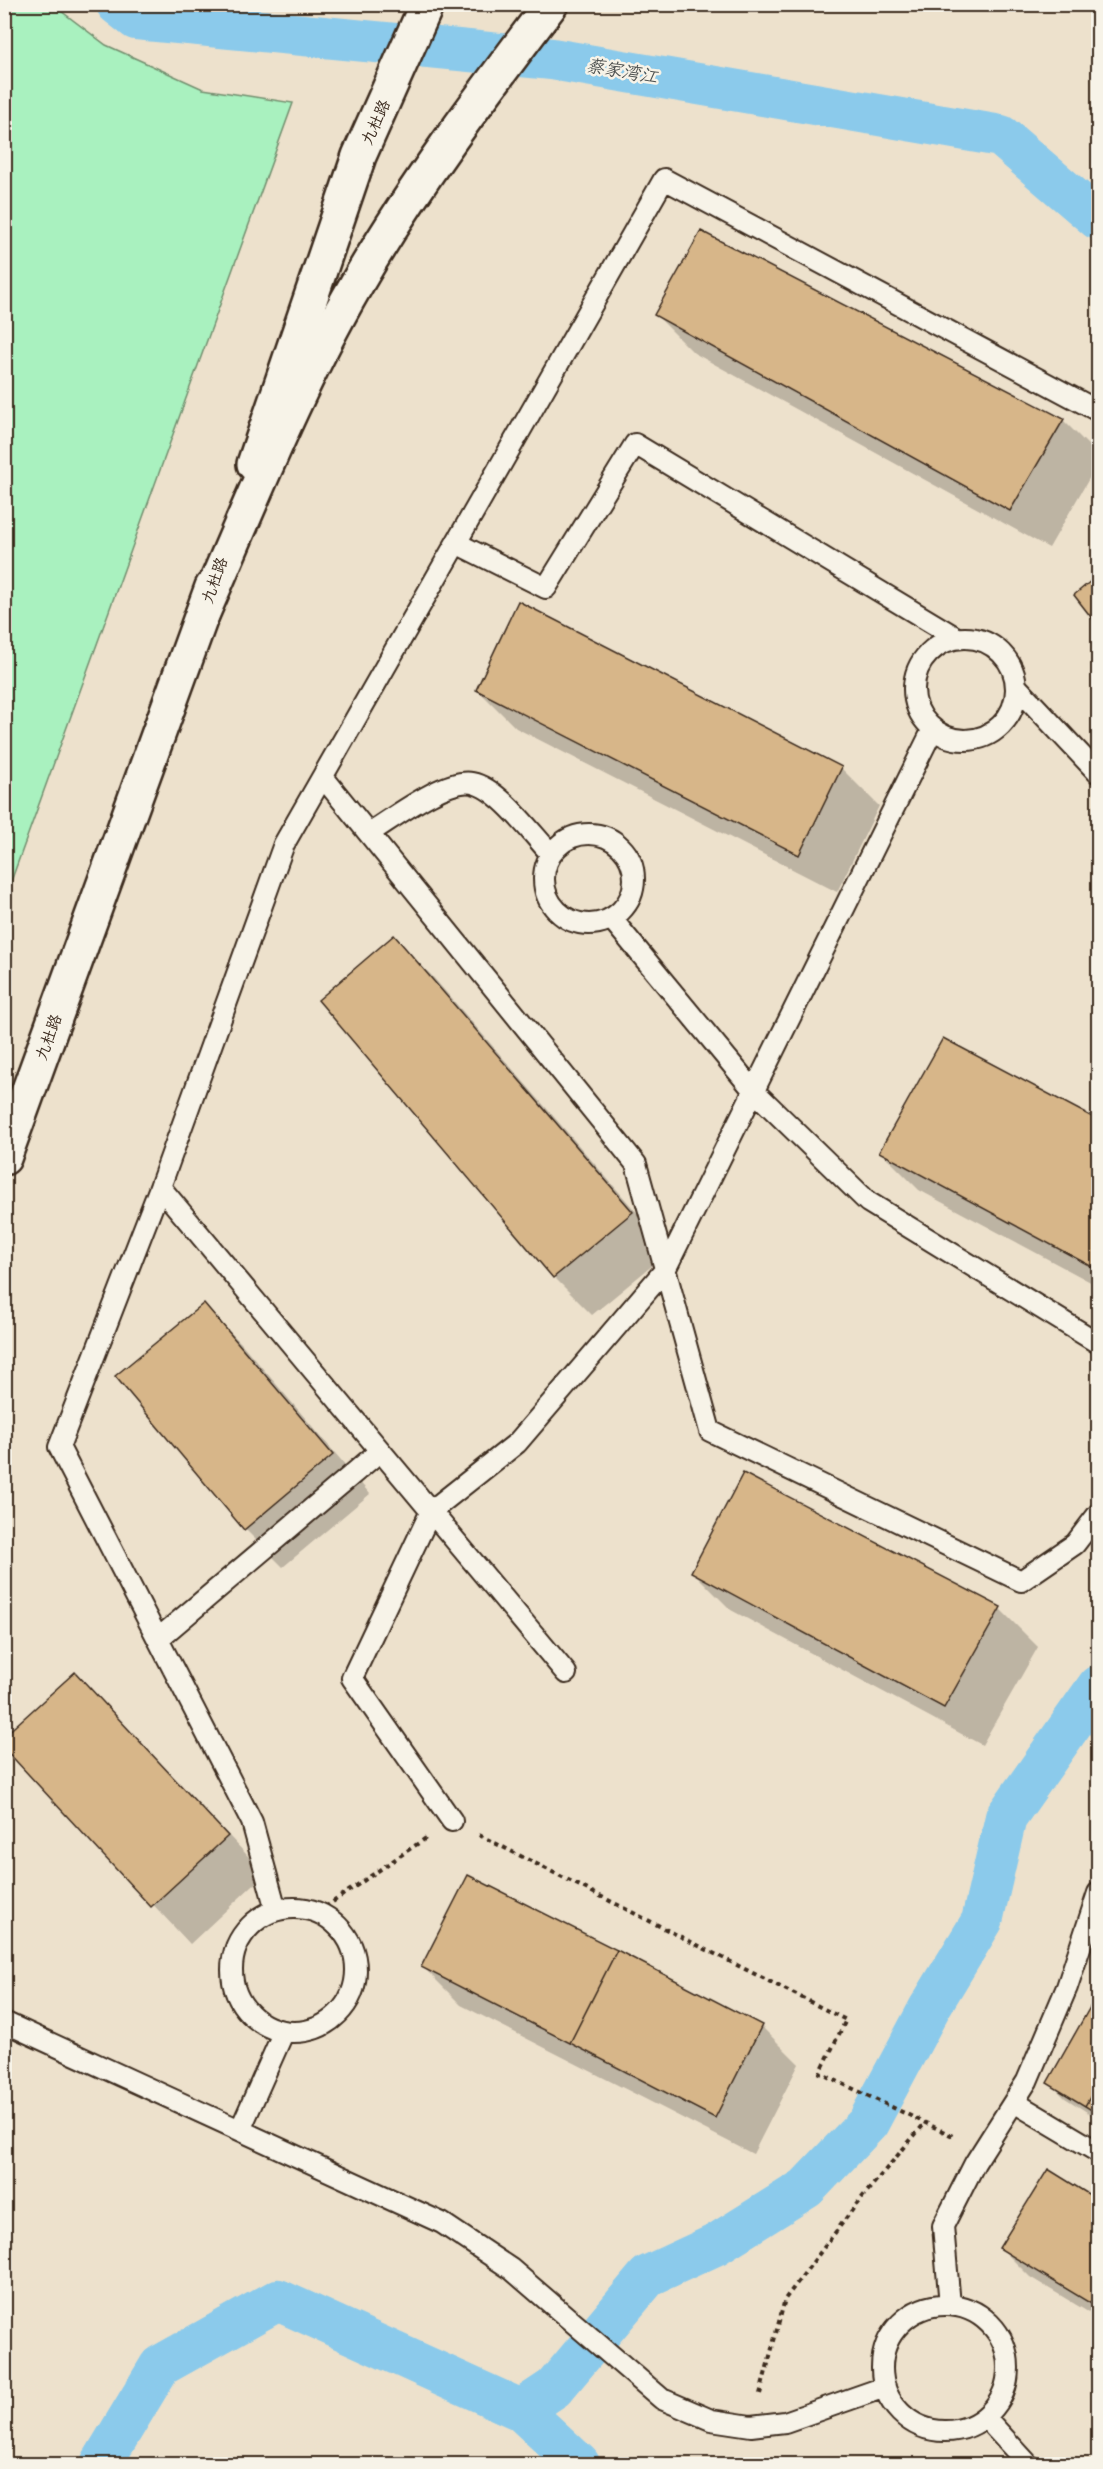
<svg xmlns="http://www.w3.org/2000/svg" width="1103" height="2469" font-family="Sriracha,'LXGW WenKai TC',sans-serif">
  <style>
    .green { fill: #a9f1bf; stroke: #728e6e; stroke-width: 1.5 }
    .shadow { fill: #0003 }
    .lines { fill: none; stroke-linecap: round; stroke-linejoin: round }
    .canal { stroke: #8bcaeb; stroke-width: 42 }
    .building { fill: #d7b689; stroke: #3b2a1e; stroke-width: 1.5 }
    .lane-casing { stroke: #3b2a1e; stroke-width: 24 }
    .secondary-casing { stroke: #3b2a1e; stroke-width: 38 }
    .highway-casing { stroke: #3b2a1e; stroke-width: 38 }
    .path { stroke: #3b2a1e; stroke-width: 4; stroke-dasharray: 4.5 4.5; stroke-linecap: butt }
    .lane { stroke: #f7f3e8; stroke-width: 20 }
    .secondary { stroke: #f7f3e8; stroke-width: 33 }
    .highway { stroke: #f7f3e8; stroke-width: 33 }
    .labels { text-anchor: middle; stroke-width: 5; stroke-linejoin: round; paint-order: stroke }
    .street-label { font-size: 16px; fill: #3b2a1e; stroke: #f7f3e8 }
    .water-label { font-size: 18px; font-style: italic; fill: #4f5251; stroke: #f7f3e8 }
  </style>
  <rect width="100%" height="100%" fill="#ede1cc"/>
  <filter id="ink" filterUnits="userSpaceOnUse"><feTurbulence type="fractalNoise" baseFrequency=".0167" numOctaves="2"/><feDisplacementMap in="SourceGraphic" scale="12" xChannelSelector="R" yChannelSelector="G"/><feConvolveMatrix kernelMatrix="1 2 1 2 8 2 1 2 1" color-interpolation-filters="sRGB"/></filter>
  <g filter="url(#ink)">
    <!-- green -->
    <path class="green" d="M5,4L53,5L106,45L203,89L293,103L5,898Z"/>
    <!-- shadow -->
    <path class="shadow" d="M702,233L1063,420L1098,455V463L1049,548L694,353L656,315Z
      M1098,576V623L1076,595Z
      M478,690L841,768L879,806L837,892L516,728Z
      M394,938L432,976L670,1251L592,1315L554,1277Z
      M944,1040L1098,1122V1286L919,1190L881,1152Z
      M203,1305L241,1343L370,1494L283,1567L245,1529Z
      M693,1572L1000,1609L1038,1647L982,1745L731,1610Z
      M112,1712L265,1874L190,1944L4,1745Z
      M423,1967L761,2026L799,2064L753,2154L461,2005Z
      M1098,1995V2119L1065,2098L1049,2082Z
      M1048,2172L1098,2202V2318L1030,2277L1001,2248Z"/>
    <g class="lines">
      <!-- canal -->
      <path class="canal" d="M117,4L136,19L552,59L1001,136L1098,219
        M521,2410L579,2464
        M101,2464L160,2366L278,2300L521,2410L554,2388L648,2276L715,2245L806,2188L868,2123L930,2007L982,1921L1006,1817L1098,1686"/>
    </g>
    <!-- building -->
    <path class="building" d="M701,231L1064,419L1010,511L654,315Z
      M1098,575V626L1074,595Z
      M518,601L842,767L799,855L476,690Z
      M394,935L633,1212L553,1278L318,1000Z
      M943,1038L1098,1120V1270L879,1152Z
      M204,1303L333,1455L244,1530L115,1376Z
      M743,1473L1001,1607L944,1708L691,1572Z
      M75,1672L228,1836L151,1907L4,1748V1736Z
      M468,1875L617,1950L570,2043L421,1967Z
      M617,1950L762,2025L715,2118L570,2043Z
      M1098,1993V2083L1085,2106L1047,2083Z
      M1098,2083V2114L1085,2106Z
      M1048,2169L1098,2200V2308L999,2248Z"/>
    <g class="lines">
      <!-- lane casing -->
      <g class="lane-casing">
        <path id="lane" d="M456,543L546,588L635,444L957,638
          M914 689a51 51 0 1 1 102 0a51 51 0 1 1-102 0Z
          M1017,687L1098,773
          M323,777L636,1164L710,1431L1021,1581L1075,1544L1098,1514
          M369,833C392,819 445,778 472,783C499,788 532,834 551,854
          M544 879a45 45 0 1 1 90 0a45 45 0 1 1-90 0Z
          M611,918L754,1091L868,1202L1098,1343
          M160,1187L566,1673
          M158,1639L380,1451
          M452,1821L352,1678L431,1511L517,1443L665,1270L933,729
          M232 1970a62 62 0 1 1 124 0a62 62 0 1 1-124 0Z
          M276,1910L252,1822L59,1447L160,1187L284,844L664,179L1098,411
          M4,2022L442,2223L511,2269L662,2399L711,2420L751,2426L785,2422L885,2387
          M1014,2102L1098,2152
          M240,2130L284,2031
          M950,2305L943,2226L975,2163L1027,2081L1067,1987L1098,1893
          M882 2368a63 63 0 1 1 126 0a63 63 0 1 1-126 0Z
          M985,2417L1028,2464"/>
      </g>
      <!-- secondary casing -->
      <g class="secondary-casing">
        <path id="secondary" d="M254,464L359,156L427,4
          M4,1158L212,587"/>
      </g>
      <!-- highway casing -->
      <g class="highway-casing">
        <path id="highway" d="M202,615C251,504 295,390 356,285C413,186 482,95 551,4"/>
      </g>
      <!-- path -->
      <path class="path" d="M479,1835L846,2020L820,2073L955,2137
        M318,1912L426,1838
        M760,2394L785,2299L859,2201L925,2123"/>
      <!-- lane -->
      <use href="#lane" class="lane"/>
      <!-- secondary -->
      <use href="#secondary" class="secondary"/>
      <!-- highway -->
      <use href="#highway" class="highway"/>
    </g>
  </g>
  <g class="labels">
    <!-- street labels -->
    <g class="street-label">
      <text transform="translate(375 122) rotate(-66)" y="6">九杜路</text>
      <text transform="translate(214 580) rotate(-71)" y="6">九杜路</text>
      <text transform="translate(48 1037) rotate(-70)" y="6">九杜路</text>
    </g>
    <!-- water labels -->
    <g class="water-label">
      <text transform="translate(622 71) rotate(10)" y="6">蔡家湾江</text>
    </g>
  </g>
  <!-- margin -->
  <rect width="1103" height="2469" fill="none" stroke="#f7f3e8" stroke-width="24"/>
  <rect x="12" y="12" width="1079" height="2445" fill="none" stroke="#3b2a1e" stroke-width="2" filter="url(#ink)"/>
</svg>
